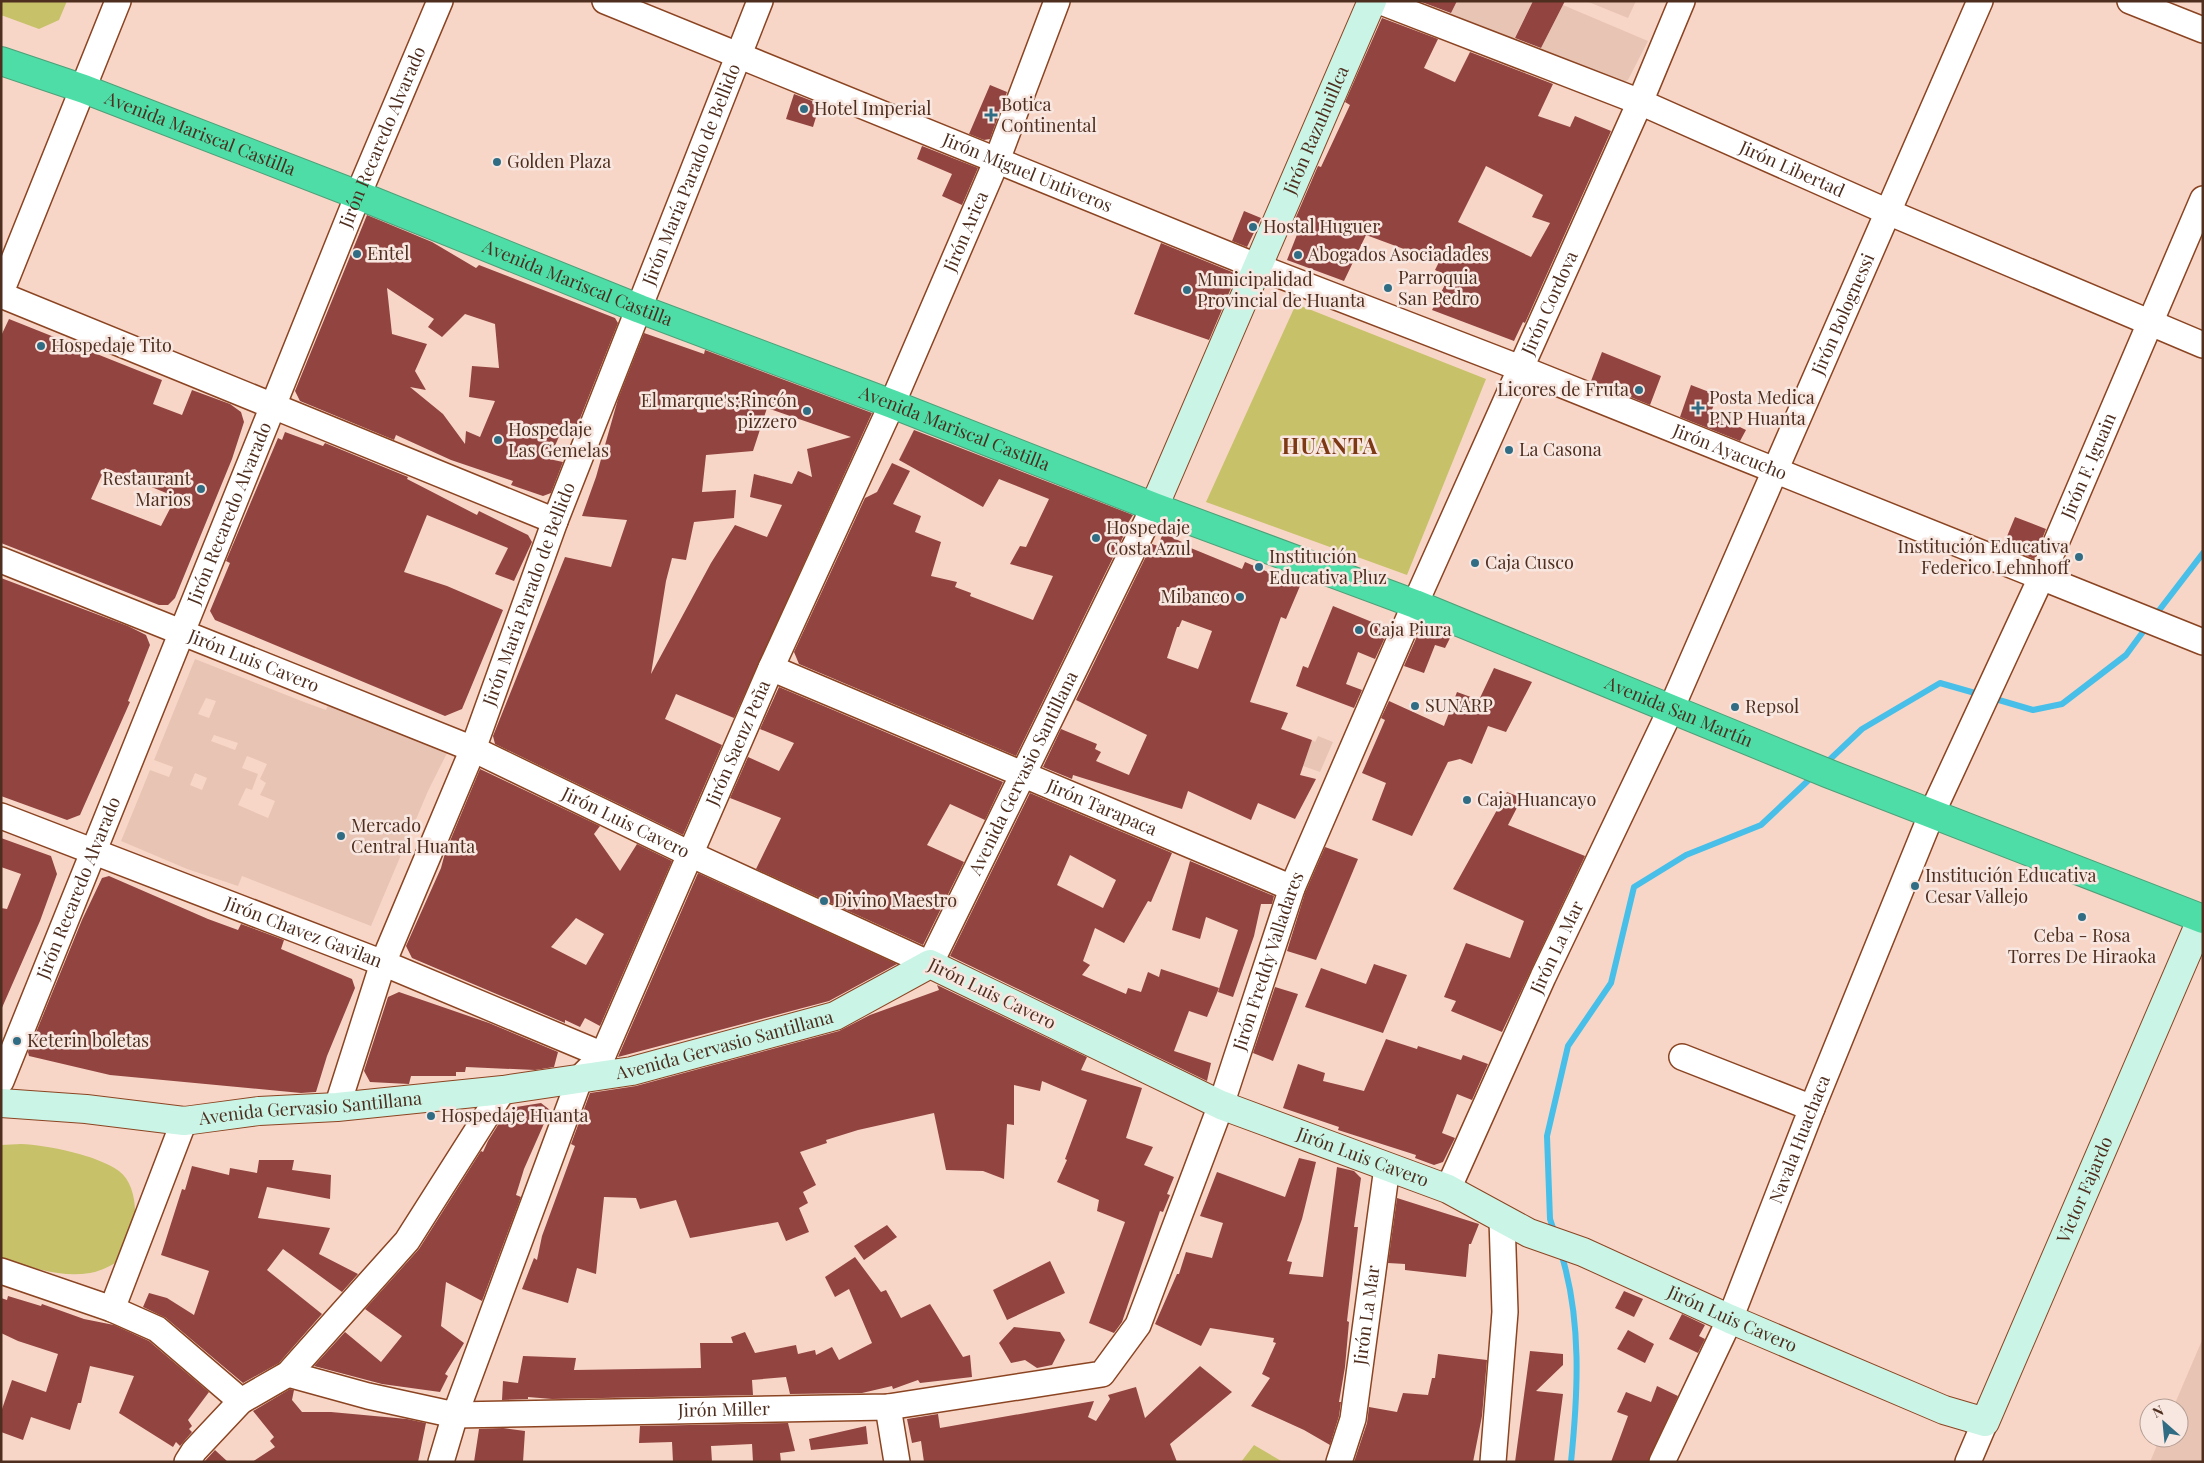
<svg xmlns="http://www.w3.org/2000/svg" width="2204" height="1463" font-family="'Playfair Display',serif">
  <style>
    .built { fill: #e8c4b4; fill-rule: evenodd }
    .green { fill: #c7c169 }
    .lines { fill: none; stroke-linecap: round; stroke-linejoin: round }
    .stream { stroke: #47bfe8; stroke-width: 6 }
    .building { fill: #924440; fill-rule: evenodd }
    .street-casing { stroke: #8b4422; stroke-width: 28 }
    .secondary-casing { stroke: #8b4422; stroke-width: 30 }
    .highway-casing { stroke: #4e9f77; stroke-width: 30 }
    .street { stroke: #fff; stroke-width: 25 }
    .secondary { stroke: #caf4e5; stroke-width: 28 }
    .highway { stroke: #4edca7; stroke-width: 28 }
    .poi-dot { fill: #306d84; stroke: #f8e7e0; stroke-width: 2 }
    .labels { text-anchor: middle; stroke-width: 5; stroke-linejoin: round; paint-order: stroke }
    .poi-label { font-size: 18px; fill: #4e2e1f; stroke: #f8e7e0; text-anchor: start }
    .street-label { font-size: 18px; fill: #4e2e1f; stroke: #f8e7e0 }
    .district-label { font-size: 22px; font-weight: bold; letter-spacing: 1px; fill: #7d3814; stroke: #f8e7e0 }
  </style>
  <rect width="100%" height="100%" fill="#f8d6c7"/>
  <!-- built -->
  <path class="built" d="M1457,1H1533L1512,43L1449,17Z
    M1586,1H1636L1628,18Z
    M1563,5L1648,41L1628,80L1617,84L1538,54Z
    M195,659L304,702L326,710L328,705L448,751L428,791L371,926L242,876L238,886L187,869L121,841L150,770L169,777L173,767L154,760ZM206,698L216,701L209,718L198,714ZM214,735L238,743L235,750L211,741ZM247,756L267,764L260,779L266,783L260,795L275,801L268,818L238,805L246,788L252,790L258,774L242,768ZM195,773L207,778L202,790L190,785Z
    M1318,736L1333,742L1320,772L1303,766L1312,740L1315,742Z
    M2203,1338V1462H2150L2160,1438H2179V1408H2173Z"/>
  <!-- green -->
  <path class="green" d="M1,1H67L59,20L39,29L1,15Z
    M1296,304L1486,379L1407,575L1206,502Z
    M21,1144C47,1145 97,1155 119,1171C143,1189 139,1246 115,1263C109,1267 97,1272 90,1273C59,1278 31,1267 1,1258V1145Z
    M1254,1445L1283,1462H1241Z"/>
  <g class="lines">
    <!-- stream -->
    <path class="stream" d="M2154,617L2203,553
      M1992,698L2033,710L2062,704L2126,655L2148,625
      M1824,765L1862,729L1940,683L1982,695
      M1555,1234L1550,1219L1547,1136L1568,1046L1611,983L1634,887L1686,855L1761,825L1813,776
      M1561,1253C1582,1320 1578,1393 1571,1462"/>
  </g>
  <!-- building -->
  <path class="building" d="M1419,1H1457L1451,13Z
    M1533,1H1565L1541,48L1515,38Z
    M1382,18L1438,39L1424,68L1455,82L1470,52L1553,84L1538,116L1570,127L1575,116L1611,131L1525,323L1523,322L1514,341L1432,310L1449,277L1435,270L1439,262L1366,235L1344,281L1287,260L1300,227L1293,224L1318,166L1321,167L1350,105L1345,102ZM1486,166L1543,195L1532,217L1550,223L1531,257L1458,222Z
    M990,85L1007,92L990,139L984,140L969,134Z
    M794,94L820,104L813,127L786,119Z
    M922,146L978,168L962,205L942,196L952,174L917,159Z
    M1244,211L1261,218L1247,247L1232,241Z
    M367,215L432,242L476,268L479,265L615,318L618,323L577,426L566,421L549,459L563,462L551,493L543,496L511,485L513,481L451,460L396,435L394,440L300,401L295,391ZM387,288L434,319L428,327L442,337L465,314L495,324L499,368L472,366L469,397L495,401L480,437L466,431L465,444L443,414L410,387L426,390L415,371L427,344L392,334Z
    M1161,243L1237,274L1209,340L1134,314Z
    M9,319L162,380L153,404L182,415L192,390L230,404L241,412L244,422L232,459L175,598L168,605H159L1,543V336ZM105,468L176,497L161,526L91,499Z
    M644,333L704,354L705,350L872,413L734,718L676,694L665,719L722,745L683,835L495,744L493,736L565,557L611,567L627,520L582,516L596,477L618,399ZM767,408L851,437L807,449L812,477L798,471L792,484L754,474L750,497L782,505L767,537L735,525L711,563L651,674L666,581L672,558L686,560L694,522L734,518L736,490L702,492L706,455L753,451Z
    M1602,352L1661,376L1650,405L1591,381Z
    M1691,385L1717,395L1711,413L1746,430L1740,441L1680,417Z
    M914,430L1133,515L1121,534L1124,535L1016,756L799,664L794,652L865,498L877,492L892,463L910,471L893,504L921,516L915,532L941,542L931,576L957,582L955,587L971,593L970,596L1033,620L1053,576L1010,564L1020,546L1026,547L1049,499L999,479L983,507L899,460Z
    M285,432L323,446L325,443L408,477L407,479L477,515L479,511L528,535L532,542L514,581L495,574L508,548L427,515L404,572L447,586L503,610L462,709L445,716L215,620L210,611L230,563L226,561L278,438L282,440Z
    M2015,517L2046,529L2034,559L2003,546Z
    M1163,533L1182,542L1181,544L1242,569L1245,562L1300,586L1286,619L1281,617L1250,702L1288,713L1281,729L1312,740L1300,775L1316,779L1295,819L1258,803L1251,820L1188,791L1182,809L1073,775L1072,779L1043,767L1061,729L1097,744L1095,749L1101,752L1096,761L1129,775L1147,735L1076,700L1152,544L1158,546ZM1182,620L1212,631L1198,669L1167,658L1177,627H1179Z
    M1,578L128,626L146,635L150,645L128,701L130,702L80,815L67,820L1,796Z
    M1333,606L1389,629L1375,659L1358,652L1346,684L1362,690L1354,708L1296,686L1303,666L1308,668Z
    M1422,625L1451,636L1445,648L1435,645L1424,673L1404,666Z
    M1494,668L1532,682L1506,732L1488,726L1472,764L1460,759L1448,762L1412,836L1372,820L1386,783L1362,773L1385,720L1381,718L1389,701L1444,726L1457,692L1479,700Z
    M779,687L1003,782L985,820L950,804L927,845L964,862L923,945L756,869L781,818L730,798L748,757L779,771L794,743L760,729Z
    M480,769L600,826L594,834L620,871L637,844L672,861L600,1026L585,1018L580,1027L565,1020V1023L412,958L406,946L441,868L445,853ZM576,918L604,934L586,965L551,947Z
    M1507,792L1522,798L1508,825L1585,856L1502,1032L1451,1011L1456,1001L1444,997L1466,943L1510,958L1524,921L1453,889Z
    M1030,793L1172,853L1151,902L1148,901L1124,943L1095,928L1083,961L1090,965L1082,975L1126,994L1128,988L1141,992L1148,972L1159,977L1161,969L1219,988L1207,1017L1189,1011L1174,1051L1211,1063L1207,1081L950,956ZM1070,855L1116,880L1103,908L1057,885Z
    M1,838L51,856L57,874L40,921L1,1010V908L7,909L21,874L1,867Z
    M1325,847L1358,859L1316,960L1287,951L1305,893Z
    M1190,861L1274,896L1272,904H1261L1254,936L1233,997L1218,992L1238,930L1206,917L1200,939L1172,930Z
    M698,873L897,964L829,1001L618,1057Z
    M109,876L208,919L238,930L241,924L284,940L281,949L352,979L355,988L327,1056L316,1092L301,1093L110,1075L29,1056L28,1052L82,920L102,878Z
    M1374,964L1407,975L1383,1033L1305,1007L1321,968L1366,984Z
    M937,985L1087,1057L1081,1070L1142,1088L1126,1138L1153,1147L1144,1165L1174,1177L1167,1194L1170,1195L1163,1212L1160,1211L1122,1322L1114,1333L1089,1323L1125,1222L1097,1211L1099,1200L1057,1182L1067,1160L1065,1159L1087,1100L1042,1081L1040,1091L1014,1085V1125L1007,1124L1004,1179L983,1171L946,1170L934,1113L858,1130L826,1140L827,1143L800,1152L816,1185L803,1192L808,1203L799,1208L809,1232L786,1241L778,1222L690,1238L676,1200L640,1209L636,1198L604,1197L596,1274L577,1268L568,1303L522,1289L534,1258L537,1260L542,1236L575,1146L571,1144L590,1093L636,1086L839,1031L870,1015L939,990Z
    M1275,987L1298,994L1273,1061L1253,1053Z
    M399,992L489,1023L558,1052L554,1067L535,1070L466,1067L465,1072H456V1076H411L409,1084L370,1082L364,1071L388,997Z
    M1386,1039L1417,1049L1418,1046L1461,1060L1463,1055L1488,1064L1472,1100L1457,1094L1442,1133L1455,1138L1443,1162L1434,1165L1415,1158L1416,1155L1338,1130L1339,1127L1283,1108L1298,1064L1325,1073L1323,1081L1364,1091Z
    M541,1103L550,1110L524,1169L516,1195L521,1197L482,1301L446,1282L441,1326L464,1343L445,1374L448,1376L440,1392L382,1384L314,1366L345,1332L381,1362L402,1336L365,1309L419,1249L481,1151L483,1152L488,1141L506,1112L511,1111L510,1108Z
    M1299,1158L1316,1162L1302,1219L1287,1261L1292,1262L1289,1274L1323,1277L1337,1167L1354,1171L1361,1178L1354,1227H1358L1347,1321L1349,1322L1345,1367L1339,1402H1341L1339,1416L1330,1445L1304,1430L1251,1406L1270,1378L1262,1374L1276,1343L1273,1342L1274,1338L1210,1328L1201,1346L1155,1324L1177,1274H1179L1186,1252L1212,1258L1223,1223L1200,1216L1217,1172L1285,1197Z
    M259,1160H294L292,1170L331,1175L330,1199L267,1187L258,1218L330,1228L319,1254L358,1274L342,1292L283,1249L267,1270L322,1314L279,1363L243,1383L166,1318L143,1307L149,1293L167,1298L194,1315L209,1271L161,1255L182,1189L185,1190L192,1166L229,1175L230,1168L257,1173Z
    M1397,1198L1479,1224L1471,1244H1469L1466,1277L1405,1270V1264L1388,1263Z
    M887,1225L897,1237L864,1260L854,1246Z
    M855,1257L881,1292L886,1290L901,1318L930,1304L963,1357L970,1355L972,1377L920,1383L918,1380L893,1389L892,1386L862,1393L790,1394L786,1377L752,1380L753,1395L552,1399L528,1397V1399L502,1400L503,1381L518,1383L523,1356L576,1358L574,1370L701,1368L700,1343H733L731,1337L745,1332L755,1353L796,1345L798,1354L815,1350L816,1355L832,1347L839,1360L872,1343L849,1289L835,1297L825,1277Z
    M1050,1261L1065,1293L1007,1320L993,1290Z
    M1624,1291L1643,1299L1634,1317L1615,1308Z
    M8,1296L41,1306L42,1304L84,1319L114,1325L149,1341L209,1392L188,1420L192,1426L189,1429L192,1432L180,1446L176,1442L173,1447L119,1413L134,1376L90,1366L81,1403H78L70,1430L31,1417L23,1440L1,1432V1412L12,1380L46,1392L58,1354L18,1341L1,1333V1298L7,1300Z
    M1682,1314L1705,1325L1699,1336L1705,1339L1698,1353L1669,1339Z
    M1014,1327L1060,1332L1065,1340L1052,1365L1037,1368L1025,1360L1011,1363L999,1343Z
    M1628,1330L1654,1344L1645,1363L1617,1349Z
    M1530,1351L1563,1354V1365L1536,1391L1563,1394L1554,1462H1515Z
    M1438,1354L1487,1360L1482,1416L1473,1462H1354L1367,1423L1369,1407L1397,1412L1403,1393L1428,1395L1432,1378H1435Z
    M1200,1366L1232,1392L1170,1444L1177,1462H924L921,1441L912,1443L907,1419L938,1414L940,1428L1094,1401L1088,1417L1096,1421L1110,1399L1108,1395L1136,1387L1145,1418Z
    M1657,1386L1678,1396L1648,1462H1611L1628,1416L1617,1412L1626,1392L1651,1402Z
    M290,1389L294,1390L292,1400L302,1412H331L407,1419L426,1423L418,1462H252L275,1447L270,1441L274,1437L253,1411Z
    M788,1423L795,1451L780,1453L781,1462H753L752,1444L711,1446L712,1462H673L672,1442L639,1443L640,1426Z
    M866,1426L868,1444L811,1450L809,1439Z
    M503,1428L525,1431L523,1462H474L479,1429Z
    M215,1450L228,1462H204Z"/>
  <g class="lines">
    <!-- street casing -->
    <g class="street-casing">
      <g id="street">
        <path id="s1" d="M605,1L1256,266L1520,368L2203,642"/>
        <path id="s2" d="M1379,1L1640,102L1888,212L2203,345"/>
        <path d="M2130,1L2203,30"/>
        <path d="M1,292L118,1"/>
        <path d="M1,295L555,521"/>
        <path id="s3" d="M1,560L473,749L690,854L930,964L1154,507"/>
        <path id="s4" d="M771,668L1292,888"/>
        <path id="s5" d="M1,816L383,963L603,1055"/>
        <path d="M1682,1057L1812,1108"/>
        <path id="s6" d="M1,1081L358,195L440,1"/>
        <path id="s7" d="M337,1107L383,963L473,749L555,521L760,1"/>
        <path id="s8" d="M1448,1189L1543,977L1671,709L1980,1"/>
        <path d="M1,1271L112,1309L157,1329L241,1401"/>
        <path d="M112,1309L184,1121"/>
        <path id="s9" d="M288,1374L368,1396L455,1415L888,1407L1102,1374L1138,1325L1221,1105L1292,888L1415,604L1640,102L1682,1"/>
        <path d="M888,1407L897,1462"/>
        <path d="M187,1462L194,1451L241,1401L288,1374L407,1241L503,1090"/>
        <path id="s10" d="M441,1462L455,1415L580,1078L603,1055L771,668L892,404L997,160L1057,1"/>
        <path id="s11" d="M1339,1462L1353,1419L1387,1167"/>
        <path d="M1493,1462L1505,1312L1502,1219"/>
        <path id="s12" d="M1662,1462L1730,1319L1812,1108L1932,813L2041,578L2203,199"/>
        <path d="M1968,1462L1985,1422"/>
      </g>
    </g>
    <!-- secondary casing -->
    <g class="secondary-casing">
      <g id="secondary">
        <path id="s13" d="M1154,507L1372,1"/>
        <path id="s14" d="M1,1103L86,1109L184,1121L259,1111L337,1107L503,1090L632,1071L835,1016L930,964L1221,1105L1448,1189L1529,1233L1583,1252L1730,1319L1944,1410L1985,1422L2202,918"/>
      </g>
    </g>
    <!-- highway casing -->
    <g class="highway-casing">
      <g id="highway">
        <path id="s15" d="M1,61L84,89L358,195L640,309L892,404L1154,507L1415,604L1827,773L2203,919"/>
      </g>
    </g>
    <!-- street -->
    <use href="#street" class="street"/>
    <!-- secondary -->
    <use href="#secondary" class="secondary"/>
    <!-- highway -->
    <use href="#highway" class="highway"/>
  </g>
  <!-- markers -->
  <g class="poi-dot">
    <circle cx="804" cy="109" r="5"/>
    <path d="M988.5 107.5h5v5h5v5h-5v5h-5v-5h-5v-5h5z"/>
    <circle cx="497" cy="162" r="5"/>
    <circle cx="1253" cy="227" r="5"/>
    <circle cx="357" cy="254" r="5"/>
    <circle cx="1298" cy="255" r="5"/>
    <circle cx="1388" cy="288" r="5"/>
    <circle cx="1187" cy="290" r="5"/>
    <circle cx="41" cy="346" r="5"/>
    <circle cx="1639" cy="390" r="5"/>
    <path d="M1695.5 400.5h5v5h5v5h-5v5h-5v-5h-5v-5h5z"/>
    <circle cx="807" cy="411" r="5"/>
    <circle cx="498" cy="440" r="5"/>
    <circle cx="1509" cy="450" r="5"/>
    <circle cx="201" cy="489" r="5"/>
    <circle cx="1096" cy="538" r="5"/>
    <circle cx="2079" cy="557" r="5"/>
    <circle cx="1475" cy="563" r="5"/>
    <circle cx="1259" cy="567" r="5"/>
    <circle cx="1240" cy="597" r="5"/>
    <circle cx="1359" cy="630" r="5"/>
    <circle cx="1415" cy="706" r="5"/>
    <circle cx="1735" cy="707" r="5"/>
    <circle cx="1467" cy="800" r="5"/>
    <circle cx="341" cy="836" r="5"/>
    <circle cx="1915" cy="886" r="5"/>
    <circle cx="824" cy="901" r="5"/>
    <circle cx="2082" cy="917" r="5"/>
    <circle cx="17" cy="1041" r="5"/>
    <circle cx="431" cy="1116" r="5"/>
  </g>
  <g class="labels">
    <!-- poi labels -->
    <g class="poi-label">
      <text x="1001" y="111">Botica<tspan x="1001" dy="21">Continental</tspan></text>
      <text x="814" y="115">Hotel Imperial</text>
      <text x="507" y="168">Golden Plaza</text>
      <text x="1263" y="233">Hostal Huguer</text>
      <text x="367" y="260">Entel</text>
      <text x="1308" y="261">Abogados Asociadades</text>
      <text x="1398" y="284">Parroquia<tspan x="1398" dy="21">San Pedro</tspan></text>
      <text x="1197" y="286">Municipalidad<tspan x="1197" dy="21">Provincial de Huanta</tspan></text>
      <text x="51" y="352">Hospedaje Tito</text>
      <text x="1629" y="396" text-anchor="end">Licores de Fruta</text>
      <text x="1709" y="404">Posta Medica<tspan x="1709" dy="21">PNP Huanta</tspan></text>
      <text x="797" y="407" text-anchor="end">El marque's;Rincón<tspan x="797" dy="21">pizzero</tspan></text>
      <text x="508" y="436">Hospedaje<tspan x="508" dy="21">Las Gemelas</tspan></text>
      <text x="1519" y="456">La Casona</text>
      <text x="191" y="485" text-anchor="end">Restaurant<tspan x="191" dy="21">Marios</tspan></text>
      <text x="1106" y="534">Hospedaje<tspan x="1106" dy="21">Costa Azul</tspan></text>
      <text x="2069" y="553" text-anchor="end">Institución Educativa<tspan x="2069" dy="21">Federico Lehnhoff</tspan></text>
      <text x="1269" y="563">Institución<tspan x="1269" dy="21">Educativa Pluz</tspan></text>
      <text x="1485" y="569">Caja Cusco</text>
      <text x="1230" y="603" text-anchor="end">Mibanco</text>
      <text x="1369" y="636">Caja Piura</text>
      <text x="1425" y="712">SUNARP</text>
      <text x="1745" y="713">Repsol</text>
      <text x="1477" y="806">Caja Huancayo</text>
      <text x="351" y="832">Mercado<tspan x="351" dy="21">Central Huanta</tspan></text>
      <text x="1925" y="882">Institución Educativa<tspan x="1925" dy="21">Cesar Vallejo</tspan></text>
      <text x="834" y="907">Divino Maestro</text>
      <text x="2082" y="942" text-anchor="middle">Ceba - Rosa<tspan x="2082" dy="21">Torres De Hiraoka</tspan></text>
      <text x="27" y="1047">Keterin boletas</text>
      <text x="441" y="1122">Hospedaje Huanta</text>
    </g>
    <!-- street labels -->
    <g class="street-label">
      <text dy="6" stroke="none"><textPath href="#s13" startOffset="410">Jirón Razuhuillca</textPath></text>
      <text dy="6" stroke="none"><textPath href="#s15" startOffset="212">Avenida Mariscal Castilla</textPath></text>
      <text dy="6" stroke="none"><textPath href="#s6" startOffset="1018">Jirón Recaredo Alvarado</textPath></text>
      <text dy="6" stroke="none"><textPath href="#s2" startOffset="446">Jirón Libertad</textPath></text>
      <text dy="6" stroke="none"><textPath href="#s1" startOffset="456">Jirón Miguel Untiveros</textPath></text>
      <text dy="6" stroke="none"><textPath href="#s7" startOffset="998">Jirón María Parado de Bellido</textPath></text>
      <text dy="6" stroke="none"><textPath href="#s10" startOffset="1341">Jirón Arica</textPath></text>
      <text dy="6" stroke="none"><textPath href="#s15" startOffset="618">Avenida Mariscal Castilla</textPath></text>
      <text dy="6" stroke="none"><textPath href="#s9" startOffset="1985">Jirón Cordova</textPath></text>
      <text dy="6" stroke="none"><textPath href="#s8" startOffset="960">Jirón Bolognessi</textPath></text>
      <text dy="6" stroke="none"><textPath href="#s15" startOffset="1022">Avenida Mariscal Castilla</textPath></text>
      <text dy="6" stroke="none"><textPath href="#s1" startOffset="1212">Jirón Ayacucho</textPath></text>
      <text dy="6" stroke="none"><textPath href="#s12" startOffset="1084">Jirón F. Iguain</textPath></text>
      <text dy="6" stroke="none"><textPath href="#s6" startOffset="612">Jirón Recaredo Alvarado</textPath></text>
      <text dy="6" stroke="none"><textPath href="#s7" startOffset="548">Jirón María Parado de Bellido</textPath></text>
      <text dy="6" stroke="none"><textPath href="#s3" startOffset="272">Jirón Luis Cavero</textPath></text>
      <text dy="6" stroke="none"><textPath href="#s15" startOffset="1800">Avenida San Martín</textPath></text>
      <text dy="6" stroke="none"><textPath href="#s10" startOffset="781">Jirón Saenz Peña</textPath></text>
      <text dy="6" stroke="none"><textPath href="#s3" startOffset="1226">Avenida Gervasio Santillana</textPath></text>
      <text dy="6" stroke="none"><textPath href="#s4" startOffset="359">Jirón Tarapaca</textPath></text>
      <text dy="6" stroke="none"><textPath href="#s3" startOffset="678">Jirón Luis Cavero</textPath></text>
      <text dy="6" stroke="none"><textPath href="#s6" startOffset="208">Jirón Recaredo Alvarado</textPath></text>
      <text dy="6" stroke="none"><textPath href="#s5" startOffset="324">Jirón Chavez Gavilan</textPath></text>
      <text dy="6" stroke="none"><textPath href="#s8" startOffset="265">Jirón La Mar</textPath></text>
      <text dy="6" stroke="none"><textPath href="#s9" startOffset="1269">Jirón Freddy Valladares</textPath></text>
      <text transform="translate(992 994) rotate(26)" y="6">Jirón Luis Cavero</text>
      <text dy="6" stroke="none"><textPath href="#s14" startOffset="731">Avenida Gervasio Santillana</textPath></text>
      <text dy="6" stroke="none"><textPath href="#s14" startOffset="311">Avenida Gervasio Santillana</textPath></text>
      <text dy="6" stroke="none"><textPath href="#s12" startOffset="351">Navala Huachaca</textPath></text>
      <text dy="6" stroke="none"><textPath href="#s14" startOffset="1428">Jirón Luis Cavero</textPath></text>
      <text dy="6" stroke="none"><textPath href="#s14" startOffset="2358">Victor Fajardo</textPath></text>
      <text dy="6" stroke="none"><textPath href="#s11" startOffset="150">Jirón La Mar</textPath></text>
      <text dy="6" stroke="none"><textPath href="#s14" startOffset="1832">Jirón Luis Cavero</textPath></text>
      <text dy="6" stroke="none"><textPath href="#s9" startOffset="441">Jirón Miller</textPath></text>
    </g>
    <!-- district labels -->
    <g class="district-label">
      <text x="1330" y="454">HUANTA</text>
    </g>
  </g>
  <!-- border -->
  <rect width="2204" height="1463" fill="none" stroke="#4e2e1f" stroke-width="5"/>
  <!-- north arrow -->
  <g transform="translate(2164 1423) rotate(333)"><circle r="24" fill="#f8e7e0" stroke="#b49d93"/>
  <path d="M0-4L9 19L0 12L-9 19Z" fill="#306d84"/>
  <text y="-8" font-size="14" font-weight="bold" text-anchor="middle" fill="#4e2e1f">N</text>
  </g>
</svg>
